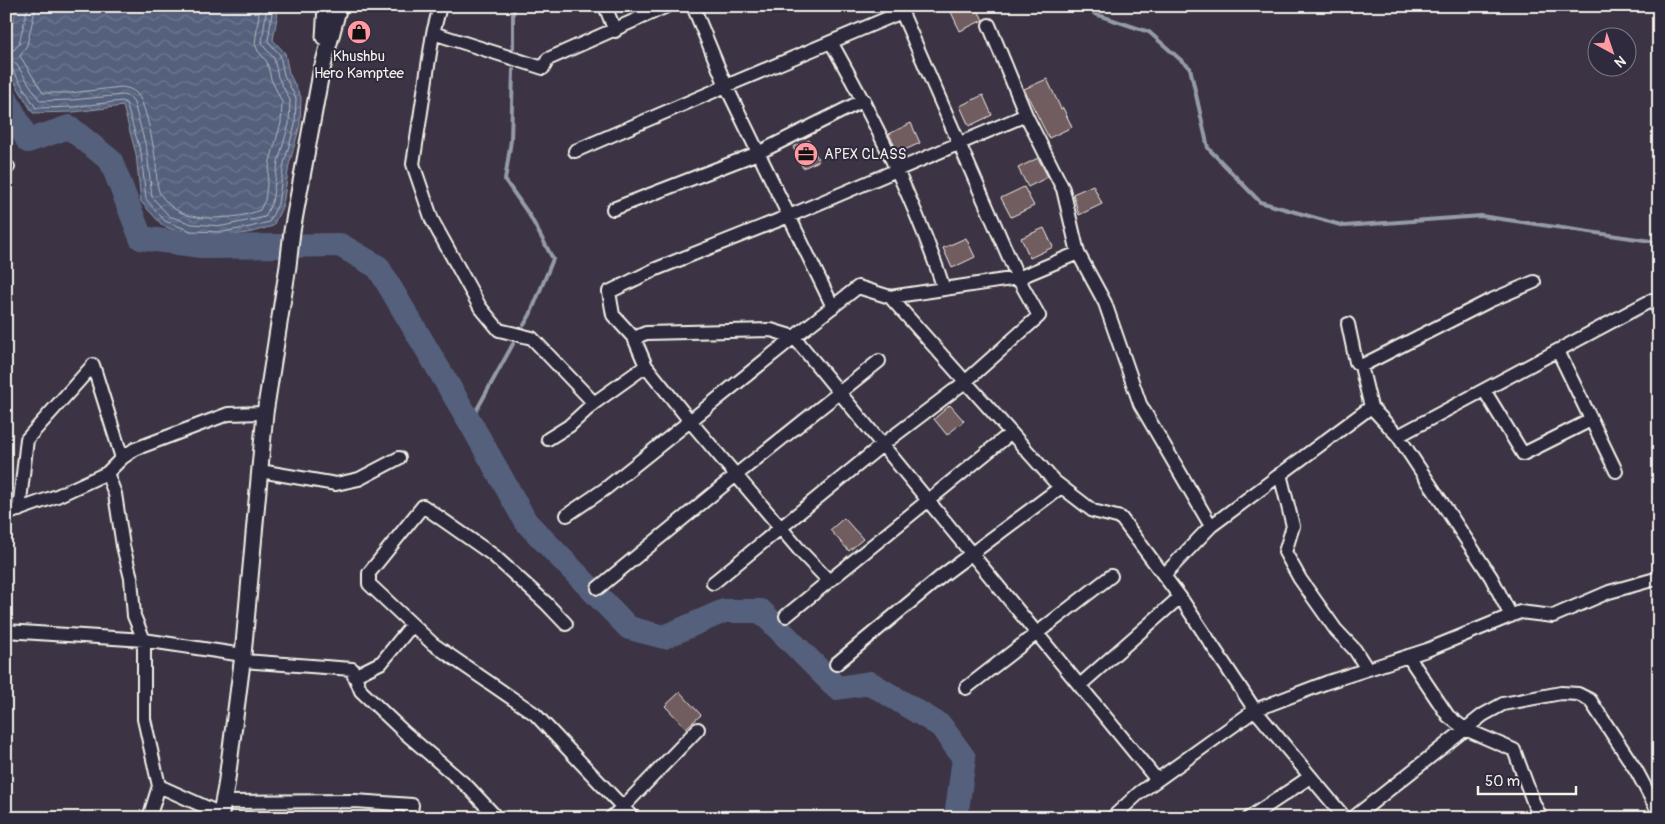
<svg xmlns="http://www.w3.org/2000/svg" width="1665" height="824" font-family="Pangolin,sans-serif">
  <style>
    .water { fill: url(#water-waves); stroke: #959ba8 }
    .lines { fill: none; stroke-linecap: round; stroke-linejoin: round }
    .shore { stroke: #b4b7bd; stroke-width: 1 }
    .stream { stroke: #959ba8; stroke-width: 4 }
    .river { stroke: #55617d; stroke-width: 24 }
    .building { fill: #715c5f; stroke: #f4f1e8 }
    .minor-casing { stroke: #f4f1e8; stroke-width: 16 }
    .tertiary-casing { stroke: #f4f1e8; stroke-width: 19 }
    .minor { stroke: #2f2a3d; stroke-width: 12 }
    .tertiary { stroke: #2f2a3d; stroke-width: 15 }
    .labels { text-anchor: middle; stroke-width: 4; stroke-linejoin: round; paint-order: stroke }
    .poi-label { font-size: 15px; fill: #f4f1e8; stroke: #2f2a3d }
  </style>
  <defs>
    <pattern id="water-waves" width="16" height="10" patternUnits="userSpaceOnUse" patternTransform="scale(1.25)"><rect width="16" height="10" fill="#55617d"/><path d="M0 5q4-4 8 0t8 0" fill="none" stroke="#6e788f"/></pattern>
  </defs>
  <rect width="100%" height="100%" fill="#3c3444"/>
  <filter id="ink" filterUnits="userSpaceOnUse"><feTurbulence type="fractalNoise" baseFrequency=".02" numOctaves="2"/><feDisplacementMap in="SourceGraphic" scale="10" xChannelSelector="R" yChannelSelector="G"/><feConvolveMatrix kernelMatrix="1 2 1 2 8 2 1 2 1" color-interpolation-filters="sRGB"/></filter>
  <g filter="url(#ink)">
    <!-- water -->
    <path class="water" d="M17,6H279L273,40L285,53L289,73L301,97L300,125L289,165L283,205L273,226L252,232L224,237L190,236L163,226L141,202L136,154L123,106L73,112L33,113L6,68V49Z"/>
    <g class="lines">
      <!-- shore -->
      <path class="shore" d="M36,6L27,45L20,56L43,93H71L121,87C128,88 133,89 138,95C146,105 155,152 156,165C157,174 156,189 161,195C173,212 187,217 207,218C224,218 244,217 260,210L265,200L270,161L281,123L282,102L271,79L267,62L258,51L255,44L260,6
        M6,51L14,50L19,44L28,6
        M6,60L12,61L17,65L40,101L72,100L123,95L130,97L134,103L147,151L152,197L169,216L192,224L223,226L265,217L272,202L278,162L289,124L290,100L278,77L274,58L265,48L262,42L267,6
        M6,67L12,69L36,108L72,107L122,101L126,103L141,153L146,199L165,221L191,231L223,232L250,227L269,222L278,204L284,163L295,125L296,98L284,75L280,55L268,41L273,6"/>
      <!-- stream -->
      <path class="stream" d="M1085,6L1095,14L1149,32L1190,68L1208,148L1260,202L1344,226L1481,216L1651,241L1659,245
        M513,48V14L515,6
        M513,70L511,140L505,180L530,216L553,259L530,315L524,325
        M470,422L513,344"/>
      <!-- river -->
      <path class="river" d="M6,99L28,141L69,127L111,161L141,238L209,247L340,245L378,267L470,422L526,522L629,628L664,637L724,611H761L837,688L870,683L941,726L964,758L956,818"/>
    </g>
    <!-- building -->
    <path class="building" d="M962,6H976L983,20L960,31L951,12Z
      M1047,79L1061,109L1063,108L1072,127L1049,138L1024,89Z
      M983,95L992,115L969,126L960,106Z
      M911,123L920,143L898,153L889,134Z
      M809,140L819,161L803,168L793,147Z
      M1038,158L1048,177L1028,187L1018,168Z
      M1093,185L1102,204L1079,215L1073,194Z
      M1024,187L1034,206L1011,217L1001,198Z
      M1044,228L1053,247L1030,258L1021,238Z
      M966,238L975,257L952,268L943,248Z
      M950,405L964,421L947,435L934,419Z
      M844,518L863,539L849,551L830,530Z
      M680,692L701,715L686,728L665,706Z"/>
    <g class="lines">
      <!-- minor casing -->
      <g class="minor-casing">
        <path id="minor" d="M605,6L615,31
          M989,25L1026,115
          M433,33L440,6
          M831,42C875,121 916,203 944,289
          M575,151L726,86L693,6
          M6,168L8,167
          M613,209L758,153L864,100
          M890,297L1018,278L899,6
          M833,307L726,86L902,12
          M1348,324L1356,362L1361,366L1371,407
          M634,338L646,333L771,330L794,337L1157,780
          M1558,351L1616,471
          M1361,366L1489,301L1534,282
          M1484,390L1523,454L1591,420
          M594,403L532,338L499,330L480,307L432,220L413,164L433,33L543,68L548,59L667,6
          M548,439L569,426L594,403L646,366
          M260,471L336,484L359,479L399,458
          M107,473L115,494L123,546L131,578L134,616L144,640V719L159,786L149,818
          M1280,474L1293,526L1285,552L1300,579L1336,630L1355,650L1367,669
          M19,510L27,439L93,365L122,458
          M6,514L57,496L107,473L122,458L135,449L228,414L265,413
          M567,515L605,489L690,421L646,366L634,338L613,315L609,292L656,269L789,216L1026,115L1063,189L1078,253L1105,303L1140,404L1211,526
          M1164,575L1211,526L1371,407L1398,436
          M829,581L802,553L690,421L794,337L858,287L890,297L1054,481L1093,511L1121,518L1180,597L1255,710L1345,818
          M713,583L882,445L965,382L1039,316L1018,278L1078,253
          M598,588L736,475L879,361
          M786,616L1011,433
          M1511,616L1491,577L1398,436L1652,300L1659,310
          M566,624L546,603L493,555L423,506L369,573V584L433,644L535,714L633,818
          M6,631L144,640L243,655
          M1408,656L1448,716L1465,729L1514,750L1534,804L1541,818
          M243,661L352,669L361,691L404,732L468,787L497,818
          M836,664L943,575L1061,487
          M354,676L382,662L412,625
          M1080,685L1180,597
          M966,688L1111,576
          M159,786L221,814
          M223,802L355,801L412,805L410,818
          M611,818L623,807L698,729
          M1112,818L1139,793L1255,710L1328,682L1427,650L1520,612L1553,616L1609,592L1659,578
          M1249,818L1310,777
          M1353,818L1483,715L1503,704L1561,693L1578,694L1590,700L1636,770L1659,813"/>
      </g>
      <!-- tertiary casing -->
      <g class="tertiary-casing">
        <path id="tertiary" d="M324,37L326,6
          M220,818L226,787L243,655L265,413L288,266L292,231L321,73L339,6"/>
      </g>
      <!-- minor -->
      <use href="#minor" class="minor"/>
      <!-- tertiary -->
      <use href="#tertiary" class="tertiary"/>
    </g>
  </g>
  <!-- icons -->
  <defs>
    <g id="shop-disc" transform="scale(1.25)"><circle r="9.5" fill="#ff9aa2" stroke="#2f2a3d"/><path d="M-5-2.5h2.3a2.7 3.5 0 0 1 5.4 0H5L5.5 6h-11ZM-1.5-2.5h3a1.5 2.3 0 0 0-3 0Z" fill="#111"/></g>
    <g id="office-disc" transform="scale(1.25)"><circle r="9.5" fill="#ff9aa2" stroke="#2f2a3d"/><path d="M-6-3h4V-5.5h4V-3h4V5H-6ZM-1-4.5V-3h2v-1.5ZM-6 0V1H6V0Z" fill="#111"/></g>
  </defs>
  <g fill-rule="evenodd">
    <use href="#shop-disc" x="359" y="32"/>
    <use href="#office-disc" x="806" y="154"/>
  </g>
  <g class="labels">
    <!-- poi labels -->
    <g class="poi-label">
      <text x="359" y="61">Khushbu<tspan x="359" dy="17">Hero Kamptee</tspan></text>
      <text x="824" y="159" text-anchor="start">APEX CLASS</text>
    </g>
  </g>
  <!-- margin -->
  <rect width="1665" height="824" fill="none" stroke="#2f2a3d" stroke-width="25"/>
  <rect x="12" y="12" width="1640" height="799" fill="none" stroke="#f4f1e8" stroke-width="2" filter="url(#ink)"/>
  <!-- north arrow -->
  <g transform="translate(1612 52) rotate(140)"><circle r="24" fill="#2f2a3d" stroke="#7e7a81"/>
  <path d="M0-4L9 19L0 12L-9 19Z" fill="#ff9aa2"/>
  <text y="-8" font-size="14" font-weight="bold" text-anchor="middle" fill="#f4f1e8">N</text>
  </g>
  <!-- scale -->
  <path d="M1478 786v8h98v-8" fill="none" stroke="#f4f1e8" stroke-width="2.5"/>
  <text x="1485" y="786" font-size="15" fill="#f4f1e8" stroke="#2f2a3d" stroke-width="4" paint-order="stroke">50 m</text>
</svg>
